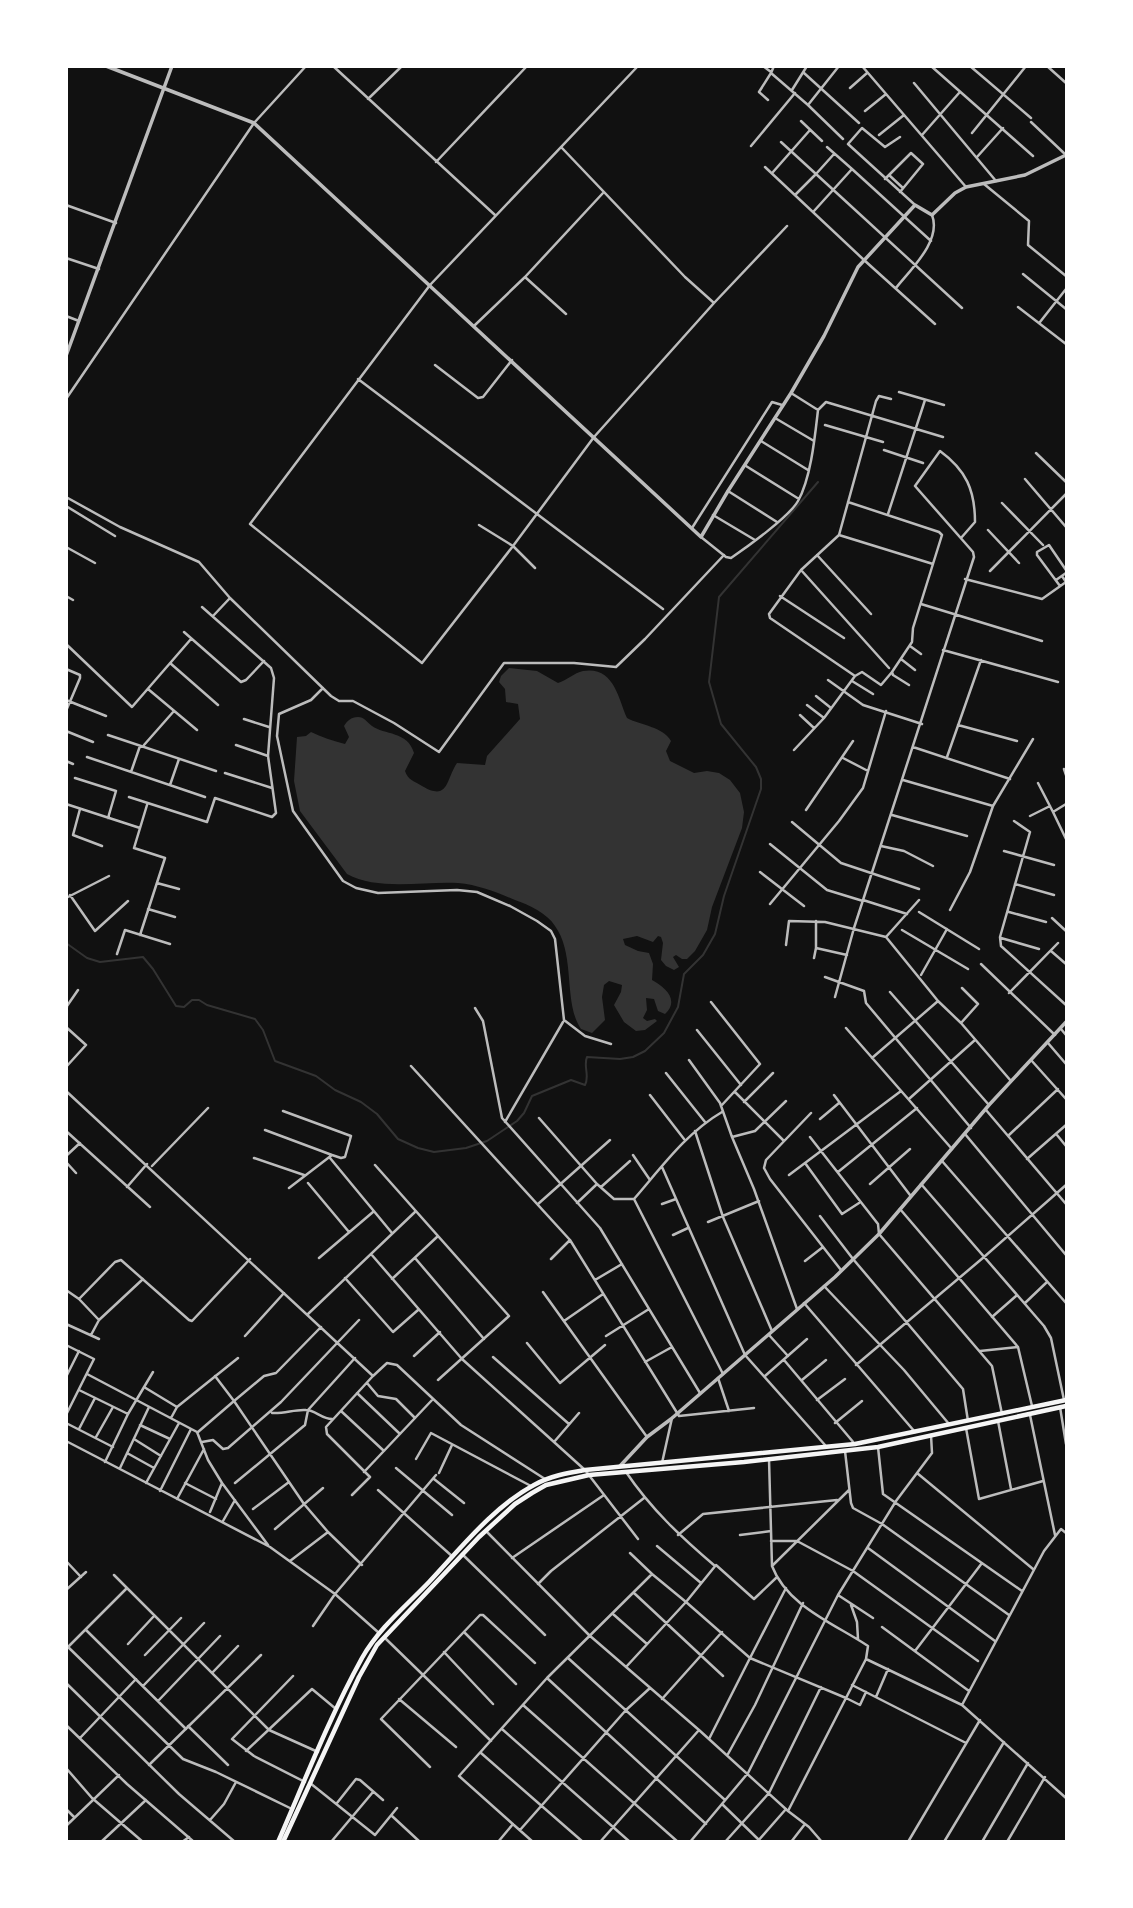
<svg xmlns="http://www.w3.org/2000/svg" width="1133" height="1908" font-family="Cabin,sans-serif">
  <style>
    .water { fill: #333 }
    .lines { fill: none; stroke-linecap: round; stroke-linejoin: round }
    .stream { stroke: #333; stroke-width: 2 }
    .minor { stroke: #bcbcbc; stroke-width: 2.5 }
    .tertiary { stroke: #bcbcbc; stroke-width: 3.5 }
    .secondary { stroke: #f5f5f5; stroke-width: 4.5 }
  </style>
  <rect width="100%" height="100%" fill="#111"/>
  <!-- water -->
  <path class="water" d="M509,668L537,671L558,683C567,680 574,673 583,671C614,666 618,698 627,718C642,726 662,726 671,741L666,751L670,761L694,773L707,771L719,773L730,780L740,793L744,812L742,828L712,907L707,930L695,951L687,959H682L676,955L673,957L679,967L674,970L666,966L661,960L663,943L661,937L658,936L653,942L637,936L623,939L625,945L638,951L649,953L653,964L652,980C665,987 680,1000 665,1014L658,1011L654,999L646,998L647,1010L643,1018L647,1021L655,1019L657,1021L645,1030L636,1031L624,1022L614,1005L621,992L622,985L609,981L604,985L602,997L605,1020L592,1033L581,1029C563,1003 576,955 555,926C547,913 529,905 515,900C496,892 479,885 458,883C424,881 377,891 347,874L300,811L294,781L297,737L306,736L311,732C321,737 333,741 345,744L349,737L344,726C347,721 351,717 358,717C364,717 367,722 372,726C384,735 408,731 414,753L405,771C408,780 414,781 422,786C449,802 446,779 457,763L485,765L487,756L520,719L518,704L506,702L505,689L499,682L501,676Z"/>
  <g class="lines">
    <!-- stream -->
    <path class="stream" d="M66,943L87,958L100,962L143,957L153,969L176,1006L184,1007L192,1000H199L207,1005L255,1019L263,1030L275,1061L316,1076L335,1090L361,1102L377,1114L398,1139L418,1148L434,1152L466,1148L487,1141L517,1121L524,1113L532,1096L571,1080L585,1085C590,1076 583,1066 587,1057L620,1059L633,1057L645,1051L664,1033L678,1007L684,974L703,955L715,934L724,896L761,789V779L756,767L721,724L709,682L719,597L818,482"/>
    <!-- minor -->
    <path class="minor" d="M333,66L495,215
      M638,66L430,285L250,524L422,663L513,546L594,437L714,303L787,226
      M763,66L771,72
      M774,66L771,73L808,105L839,66
      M862,66L966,187
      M931,66L1033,156
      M970,66L1031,118
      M1047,66L1066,83
      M804,73L859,123
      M914,83L996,181
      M850,88L867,73
      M792,90L807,66
      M368,99L402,66
      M768,100L759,92L771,73
      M808,105L843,139
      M865,111L886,94
      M801,121L822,141
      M1031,122L1066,155
      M972,133L1026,66
      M879,135L904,115
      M922,135L959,93
      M900,137L885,147L862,128L848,144L914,204
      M781,142L816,174L834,154
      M751,146L795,93
      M827,147L852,169
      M562,148L685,277L714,303
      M977,157L1003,128
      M436,162L527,66
      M765,167L864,260L935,324
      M773,172L810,130
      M889,175L903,188
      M885,179L911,153L923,164L900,192
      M984,184L1029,221L1028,245L1066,276
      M795,195L816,174L962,308
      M66,205L116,223
      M814,211L852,169L931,241
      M66,258L99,269
      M1023,274L1066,309
      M525,277L566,314
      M896,288C910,270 942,241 932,215
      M1018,307L1066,344
      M66,316L79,321
      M1040,322L1066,289
      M475,325L525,277L603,193
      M435,365L478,398L483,397L512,360
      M358,379L663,609
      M899,392L944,405
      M791,393L818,410L826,402L943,437
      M66,399L254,123L306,66
      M775,418L814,441
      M825,425L883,442
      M761,441L808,470
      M884,450L923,463
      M1036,453L1066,482
      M746,466L799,499
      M1025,479L1066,527
      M728,491L777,522
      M66,497L120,527L199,562L230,598L213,616
      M848,502L939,532L942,535L913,628L912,642L892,672L893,675L909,685
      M1002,503L1043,545
      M66,506L115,536
      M888,514L925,400
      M713,515L755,540
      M479,525L513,546L535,568
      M692,528L772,402L782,405
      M988,530L1019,563
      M839,535L933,564
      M701,537L726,557L731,558C747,547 789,517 798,501C811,478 815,436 818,410
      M66,547L95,563
      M817,555L871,614
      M801,570L889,668
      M990,571L1066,494
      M965,579L1042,599L1066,582L1062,576
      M1056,580L1066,573
      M1060,586L1037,555V552L1049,545L1066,570
      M66,596L73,600
      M780,596L844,638
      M230,598L331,696L339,701H353L394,723L439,752L504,663H574L616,667L645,639L724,555
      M921,604L1042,641
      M184,632L241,682L246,680L264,661
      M66,644L132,707L191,639
      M910,646L921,654
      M943,650L1058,682
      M901,659L915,670
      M170,663L218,705
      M66,669L80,675V678L66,711
      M855,676L862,672L881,685L892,672
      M828,680L863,705L922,724
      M852,681L873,694
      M323,688L311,700L279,714L277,736L293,811L343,881L356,888L378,893L457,890L477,892L510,906L537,921L551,931L555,939L564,1020L585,1036L611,1044
      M148,689L197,730
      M816,696L831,708
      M66,700L106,716
      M807,705L824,718
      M800,715L814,728
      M244,719L269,727
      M958,725L1017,741
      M66,731L93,742
      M108,735L216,771
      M144,745L174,711
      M236,745L268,756
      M913,747L1010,779
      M794,750L824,718L855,676L770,618L769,614L801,570L839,535L876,401L879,396L891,399
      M87,757L205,797
      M947,757L981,660
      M843,758L868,771
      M66,761L73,764
      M1064,769L1066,775
      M131,772L140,746
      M225,773L272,788
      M75,778L116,791L108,818
      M903,780L993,806
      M1038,783L1053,812
      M170,785L179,759
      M129,797L207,822L215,798L272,817L276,813L268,756L274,678L271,668L202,607
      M66,804L140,828
      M1066,804L1053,812L1066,839
      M80,809L73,835L102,846
      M806,810L853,741
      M892,815L967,836
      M1030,816L1050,806
      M1014,821L1030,832L1000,937L1001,946L1066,1005
      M792,822L841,863L919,889
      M770,844L827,890L863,901
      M881,846L904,851L933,866
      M1004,851L1054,865
      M760,872L804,906
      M157,883L179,889
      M1015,884L1054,895
      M70,895L95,931L128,901
      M66,898L109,876
      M863,900L907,914
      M770,904L839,821L863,788L886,711
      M148,909L175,917
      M950,910L970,872L993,806L1033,739
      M919,912L979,949
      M1009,912L1046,922
      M1052,918L1066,931
      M816,921V948L847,955
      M902,930L968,969
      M140,935L165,858L134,848L147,805
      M886,937L919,900
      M1001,938L1039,949
      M786,945L789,921L825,922L886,937L938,1001L961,1023L1011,1081
      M1051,951L1066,964
      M117,954L125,930L170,944
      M814,958L816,948
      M981,964L1055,1035
      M921,975L947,929
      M825,977L864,991L866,1003L971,1128
      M890,992L989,1105
      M1009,993L1058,943
      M835,997L854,928L974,557L973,552L915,486L940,451C966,470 975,490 975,522L961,538
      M711,1002L760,1064L721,1106
      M475,1008L483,1021L502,1118L600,1228L700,1393
      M66,1016L67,1006L78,990
      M961,1023L978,1004L962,988
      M66,1027L86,1045L66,1067
      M846,1028L952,1149
      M1061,1029L1066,1035
      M697,1030L741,1085
      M1048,1043L1066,1064
      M872,1058L938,1001
      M689,1060L720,1103L732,1137L754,1189L797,1309
      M1031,1060L1066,1099
      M411,1066L570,1240L679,1416L754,1408
      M666,1073L705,1122
      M66,1091L373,1376L387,1363L397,1365L461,1425L545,1479
      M735,1092L784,1141
      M650,1095L684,1139
      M834,1095L910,1195
      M910,1098L975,1040
      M744,1102L773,1073
      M986,1110L1066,1204
      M283,1111L351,1136L345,1157L341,1158L332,1155L289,1188
      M811,1113L766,1160L764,1168L770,1179L841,1270
      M539,1118L597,1184
      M820,1119L839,1103
      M505,1122L563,1022
      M265,1130L332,1155
      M66,1131L150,1207
      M695,1131L723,1217L772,1331
      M965,1134L1066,1255
      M1009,1135L1058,1089
      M1057,1135L1066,1146
      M732,1137L755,1131L786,1101
      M810,1137L878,1224L879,1234L992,1366L1002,1414
      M633,1155L650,1180
      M66,1156L80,1143
      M254,1158L304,1175
      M330,1158L392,1233
      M1027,1159L1066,1125
      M942,1161L1066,1303
      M66,1162L76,1173
      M805,1163L842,1214L859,1203
      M375,1165L509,1316L438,1380
      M152,1166L208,1108
      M662,1167L745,1355L825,1445
      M838,1172L917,1108
      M789,1175L901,1091
      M308,1183L349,1232
      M870,1184L910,1149
      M921,1184L1044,1326L1051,1338L1064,1400
      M127,1187L147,1164
      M601,1187L630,1161
      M634,1199L723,1374
      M634,1199C661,1168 686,1133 722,1112
      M577,1203L597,1184L614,1199H634
      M538,1204L610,1140
      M662,1204L676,1199
      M900,1209L1018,1347L1032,1406
      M820,1216L853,1259L963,1389L968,1421
      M708,1222L759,1201
      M673,1235L688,1228
      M371,1254L462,1359L585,1470L638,1539
      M319,1258L373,1212
      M415,1258L484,1339
      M551,1259L570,1240
      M805,1261L823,1247
      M345,1278L393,1332L418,1310
      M392,1279L438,1236
      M595,1280L622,1264
      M824,1286L904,1370L949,1424
      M66,1290L79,1299L115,1262L121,1260L189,1320L192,1321L250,1259
      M543,1292L647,1437
      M79,1299L98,1319
      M804,1303L915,1432
      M1025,1303L1047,1282
      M308,1314L416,1211
      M992,1317L1016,1296
      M564,1321L603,1294
      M66,1324L99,1339
      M91,1335L99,1320L143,1279
      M769,1335L788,1356
      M245,1336L284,1293
      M606,1336L649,1309
      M527,1343L560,1383L605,1345
      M66,1345L94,1359L66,1415
      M980,1351L1018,1347
      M414,1356L440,1332
      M493,1357L569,1424
      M784,1360L854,1443
      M645,1362L672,1347
      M856,1365L984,1257L1066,1185
      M87,1374L197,1432L208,1460L222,1483L268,1545
      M215,1376L234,1401L264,1376L276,1373L321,1327
      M765,1376L807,1339
      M66,1377L79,1351
      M718,1378L729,1411
      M802,1380L826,1360
      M367,1383L378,1396L396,1399L415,1418
      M144,1387L177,1407
      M79,1390L128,1414
      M357,1393L400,1434
      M817,1400L845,1379
      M1060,1407L1066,1444
      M341,1411L384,1451
      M272,1413C284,1414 295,1409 306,1410C315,1410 322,1419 332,1419
      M1030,1415L1055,1535
      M171,1418L177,1407L238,1358
      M998,1421L1011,1489
      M66,1423L113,1447
      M835,1423L862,1401
      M140,1425L170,1439
      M966,1428L979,1499L1043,1481
      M79,1429L95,1398
      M198,1432L234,1401L304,1504L328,1532L362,1565
      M96,1437L113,1407
      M134,1439L161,1456
      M66,1441L270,1547L335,1594L379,1633
      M202,1442L213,1440L223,1449L228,1448L281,1402L359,1320
      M554,1442L579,1413
      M878,1447L883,1494L1022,1591
      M845,1451L851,1503L853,1508L882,1524L1009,1615
      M127,1453L154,1468
      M416,1459L431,1433L531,1486
      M769,1459L772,1566C787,1606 835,1624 868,1646L866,1659
      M105,1462L128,1414L153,1372
      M662,1463L672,1418
      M120,1468L149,1407
      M396,1468L452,1515
      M364,1472L433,1399
      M626,1472C651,1509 681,1537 715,1566
      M439,1473L452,1445
      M917,1473L1033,1569
      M434,1479L464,1503
      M146,1483L179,1423
      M185,1483L216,1499
      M235,1483L305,1425L308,1410L355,1358
      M378,1490L453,1557
      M160,1491L191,1429
      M352,1495L370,1477L327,1434L326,1427L372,1377
      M177,1499L204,1449
      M253,1509L289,1482
      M210,1512L222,1483
      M223,1521L235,1500
      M275,1529L323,1488
      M486,1531L589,1635L699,1730L788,1811L809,1827L822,1842
      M678,1535L703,1514L837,1500
      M740,1535L771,1531
      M771,1541H797L853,1571L978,1661
      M657,1546L701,1583
      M868,1548L995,1641
      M462,1554L545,1635
      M512,1558L604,1495
      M66,1561L81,1577
      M290,1561L328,1532
      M772,1566L849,1490
      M114,1575L269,1730L318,1752
      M776,1578L754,1599L716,1565L686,1602L750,1658L786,1588
      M538,1584L551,1571L644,1498
      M66,1590L86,1572
      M634,1593L723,1676
      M838,1595L873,1618
      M851,1605L857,1622L858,1639
      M613,1614L647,1644
      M313,1626L335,1594L436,1475
      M882,1627L969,1691
      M86,1630L186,1729
      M464,1632L516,1684
      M386,1639L491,1741
      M128,1644L154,1616
      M66,1645L183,1759L216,1772L292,1809
      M66,1649L127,1588
      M915,1651L982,1563
      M444,1652L493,1704
      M145,1655L181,1618
      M568,1658L725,1800
      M626,1667L686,1602L652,1574
      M212,1673L238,1646
      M293,1676L232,1739L254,1756L305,1782
      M547,1678L706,1824
      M66,1683L179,1794L235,1842
      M852,1685L966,1743
      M143,1686L204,1623
      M876,1697L888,1669
      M399,1699L456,1747
      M662,1699L722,1632
      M158,1701L220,1636
      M523,1705L678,1842
      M962,1705L1044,1551L1061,1529L1066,1533
      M66,1725L127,1784L194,1842
      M188,1726L228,1765
      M502,1729L630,1842
      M80,1738L136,1679
      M709,1739L750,1658L846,1698L866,1659L962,1705L1066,1798
      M246,1751L312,1689L336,1709
      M481,1753L583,1842
      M728,1754L755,1705L803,1603
      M149,1765L261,1655
      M430,1767L381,1719L480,1615H483L535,1663
      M66,1768L92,1798L143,1842
      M310,1783L375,1835L397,1808
      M337,1803L356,1779L360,1780L383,1800
      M722,1804L761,1842
      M66,1809L74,1817
      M788,1811L846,1698L860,1705L866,1692
      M392,1816L420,1842
      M210,1820L224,1804L236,1782
      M66,1826L119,1775
      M520,1830L626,1710L650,1688
      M101,1842L146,1800
      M182,1842L189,1837
      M331,1842L373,1792
      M498,1842L513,1824
      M533,1842L459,1776L547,1678L652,1574L630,1553
      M600,1842L699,1730
      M690,1842L748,1773L838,1595L896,1501L932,1453L931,1435
      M725,1842L769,1793L821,1687
      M757,1842L786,1809
      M791,1842L805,1824
      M908,1842L980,1720
      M944,1842L1004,1742
      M982,1842L1028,1763
      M1007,1842L1045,1777"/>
    <!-- tertiary -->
    <path class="tertiary" d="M106,66L254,123L701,537L728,491L791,393L824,336L858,267L915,205L932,215L955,193L966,187L1025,175L1066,155
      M66,356L172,66
      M620,1466L647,1437L671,1419L835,1277L879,1234L989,1105L1066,1022"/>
    <!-- secondary -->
    <path class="secondary" d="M278,1842C305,1780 330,1716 362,1658C379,1628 406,1606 429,1582C461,1548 493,1507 534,1485C550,1476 567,1473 585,1470L855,1444L1066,1400
      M283,1842L359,1677L377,1645L479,1537L515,1504L532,1493L546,1485L589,1475L744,1462L878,1447L1066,1406"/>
  </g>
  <!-- border -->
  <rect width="1133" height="1908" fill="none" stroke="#ffffff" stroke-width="136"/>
</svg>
